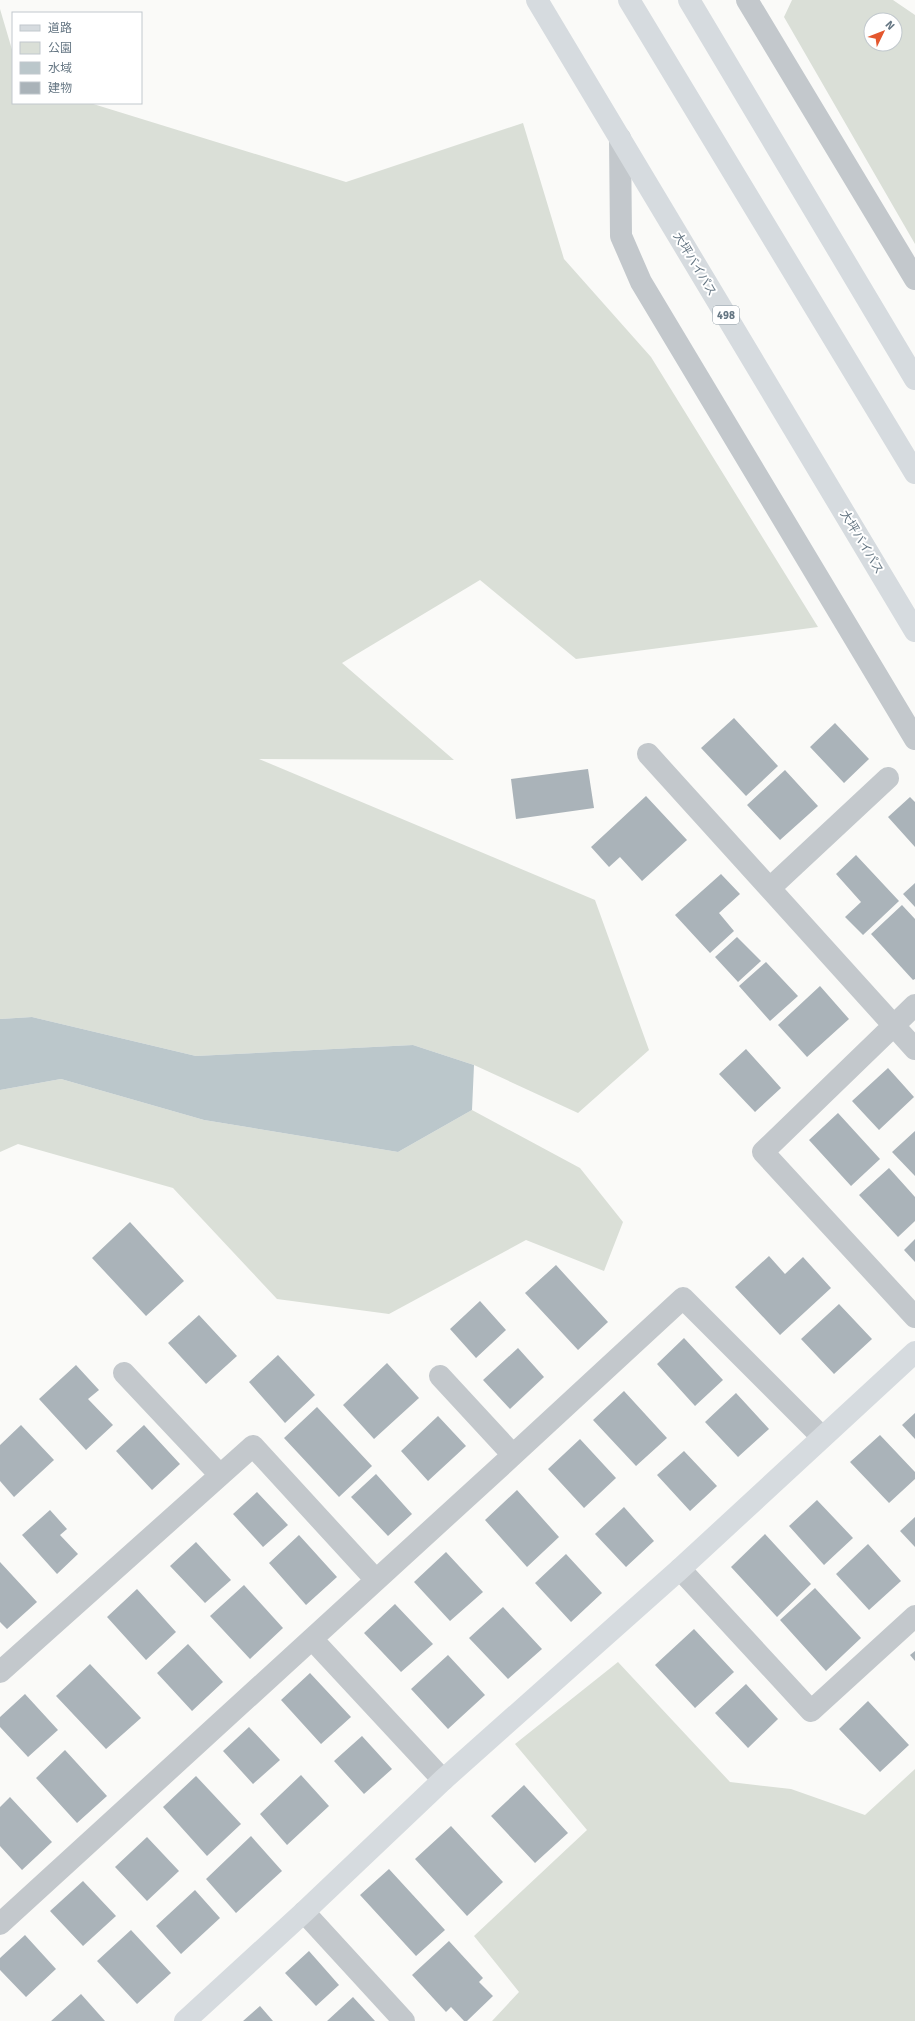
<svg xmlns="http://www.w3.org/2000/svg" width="915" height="2021" font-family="Signika,'Noto Sans JP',sans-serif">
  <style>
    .green { fill: #dadfd7; fill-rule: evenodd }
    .water { fill: #bbc7cb }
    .building { fill: #aab3b9 }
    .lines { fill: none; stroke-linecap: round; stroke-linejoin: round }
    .street { stroke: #c3c8cc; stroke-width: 22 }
    .secondary { stroke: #d6dbdf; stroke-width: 22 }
    .highway { stroke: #d6dbdf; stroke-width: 22 }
    .labels { text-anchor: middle; stroke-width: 4; stroke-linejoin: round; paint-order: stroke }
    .shield { fill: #fff; stroke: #939fa8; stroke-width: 1 }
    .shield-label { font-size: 11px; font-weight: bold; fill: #657683 }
    .street-label { font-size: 12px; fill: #657683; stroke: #fff }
  </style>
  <rect width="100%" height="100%" fill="#fafaf8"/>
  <!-- green -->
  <path class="green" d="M792,0H893L915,15V244L784,17ZM871,20H895V44H871Z
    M0,9L13,53V103H90L346,182L523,123L564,259L651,357L818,627L576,659L480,580L342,663L454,760L259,759L595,900L649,1050L578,1113L474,1065L413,1045L196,1056L32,1017L0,1019Z
    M61,1079L204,1120L398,1152L472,1110L580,1168L623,1222L604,1271L526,1240L389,1314L277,1299L173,1188L18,1144L0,1152V1090Z
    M618,1662L730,1782L791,1789L865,1815L915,1769V2021H492L519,1992L474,1936L587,1830L515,1744Z"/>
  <!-- water -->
  <path class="water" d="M32,1017L196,1056L413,1045L474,1065L472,1110L398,1152L204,1120L61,1079L0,1090V1019Z"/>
  <!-- building -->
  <path class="building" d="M734,718L778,766L746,796L701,748Z
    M835,723L869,759L844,783L810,747Z
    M588,769L594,808L516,819L511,779Z
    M785,770L818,806L780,840L747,805Z
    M646,796L687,840L642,881L620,857L609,867L591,847Z
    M910,797L915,802V847L888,817Z
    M856,855L899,901L863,935L845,917L861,902L836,874Z
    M721,874L740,894L719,913L734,931L710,953L675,915Z
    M915,883V907L903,894Z
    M902,905L915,919V979L913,980L871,934Z
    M737,937L761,961L738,982L715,957Z
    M766,962L798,996L770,1021L739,986Z
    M820,986L849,1019L807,1057L778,1025Z
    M746,1049L781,1088L755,1112L719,1074Z
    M888,1068L914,1097L879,1130L852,1101Z
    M838,1113L880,1159L851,1186L809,1140Z
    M915,1131V1176L892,1152Z
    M889,1168L915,1197V1221L898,1237L859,1195Z
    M130,1222L184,1281L146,1316L92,1258Z
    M915,1239V1262L904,1250Z
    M769,1256L785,1274L803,1257L831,1288L780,1335L735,1287Z
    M556,1265L608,1322L578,1350L525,1293Z
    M480,1301L506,1330L476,1358L450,1329Z
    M839,1304L872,1339L834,1374L801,1339Z
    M199,1315L237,1356L206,1384L168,1343Z
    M684,1338L723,1380L695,1406L657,1364Z
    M518,1348L544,1377L510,1409L483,1380Z
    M278,1355L315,1395L285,1423L249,1382Z
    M387,1363L419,1398L374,1439L343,1405Z
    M76,1365L99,1390L88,1399L113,1425L86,1450L39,1399Z
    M624,1391L667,1438L636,1466L593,1420Z
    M736,1393L769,1429L738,1457L705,1422Z
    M317,1407L372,1466L339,1497L284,1438Z
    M915,1413V1439L902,1425Z
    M438,1416L466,1446L428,1481L401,1451Z
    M21,1425L54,1460L14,1497L0,1481V1445Z
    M144,1425L180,1464L152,1490L116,1451Z
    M880,1435L915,1472V1479L889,1503L850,1462Z
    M580,1439L616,1478L584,1508L548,1469Z
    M684,1451L717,1486L690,1511L657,1475Z
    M376,1474L412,1514L388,1536L351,1497Z
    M517,1490L559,1537L527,1567L485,1520Z
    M257,1492L288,1525L263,1547L233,1514Z
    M817,1500L853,1538L824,1565L789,1526Z
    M624,1507L654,1541L626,1567L595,1534Z
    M50,1510L67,1529L60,1535L78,1554L57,1574L22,1535Z
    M915,1517V1547L900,1531Z
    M765,1534L811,1584L777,1617L731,1567Z
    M299,1535L337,1577L306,1605L269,1563Z
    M196,1542L231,1580L205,1603L170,1566Z
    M868,1544L901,1581L869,1610L836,1574Z
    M446,1552L483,1592L450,1621L414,1582Z
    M566,1554L602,1593L571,1622L535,1583Z
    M0,1562L37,1602L7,1629L0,1622Z
    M244,1585L283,1628L250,1659L210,1616Z
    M815,1588L861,1638L826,1671L780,1620Z
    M137,1589L176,1632L146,1660L107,1617Z
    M395,1604L433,1644L401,1672L364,1633Z
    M503,1607L542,1649L508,1679L469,1638Z
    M694,1629L734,1672L695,1708L655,1665Z
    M188,1644L223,1682L192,1711L157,1673Z
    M915,1651V1661L910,1655Z
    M448,1655L485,1695L448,1729L411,1689Z
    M90,1664L141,1718L106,1749L56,1696Z
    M310,1673L351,1717L321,1744L281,1700Z
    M746,1684L778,1719L748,1748L715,1713Z
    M25,1694L58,1730L28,1757L0,1727V1717Z
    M868,1701L909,1745L880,1772L839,1729Z
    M249,1727L280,1760L253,1784L223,1751Z
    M362,1736L392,1769L364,1794L334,1761Z
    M65,1750L107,1796L77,1823L36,1778Z
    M301,1775L329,1806L287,1845L260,1814Z
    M196,1776L241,1824L207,1856L163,1807Z
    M524,1785L568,1833L535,1863L491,1816Z
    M10,1797L52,1842L22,1870L0,1846V1807Z
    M451,1826L503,1882L467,1916L415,1859Z
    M251,1836L282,1871L236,1913L206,1879Z
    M147,1837L179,1871L147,1901L115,1867Z
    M389,1869L445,1930L416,1956L360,1895Z
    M83,1881L116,1916L83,1946L50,1911Z
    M195,1890L220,1918L181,1954L156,1926Z
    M131,1930L171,1973L137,2004L97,1961Z
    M25,1935L56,1969L26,1997L0,1970V1958Z
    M449,1941L483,1978L479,1982L493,1996L467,2021H464L451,2007L446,2012L412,1975Z
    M309,1951L339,1985L316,2006L285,1973Z
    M81,1994L105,2021H51Z
    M353,1997L375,2021H327Z
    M260,2006L273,2021H243Z"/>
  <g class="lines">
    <!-- street -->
    <path class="street" d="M747,0L915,279
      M620,138L621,236L641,282L915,739
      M648,754L915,1049
      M770,888L888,778
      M915,1005L763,1152L915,1317
      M124,1373L220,1475
      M440,1376L513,1455
      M680,1569L811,1711L915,1616
      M312,1639L443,1780
      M0,1672L253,1446L376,1580
      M304,1912L404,2021
      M0,1924L513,1455L683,1298L822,1437"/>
    <!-- secondary -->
    <path class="secondary" d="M629,0L915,473
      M185,2021L304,1912L443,1780L680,1569L915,1352"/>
    <!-- highway -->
    <path class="highway" d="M537,0L915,631
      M689,0L915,379"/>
  </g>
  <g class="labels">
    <!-- shield labels -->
    <rect class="shield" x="713" y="306" width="26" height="18" rx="3"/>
    <g class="shield-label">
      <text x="726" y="319">498</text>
    </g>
    <!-- street labels -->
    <g class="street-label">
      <text transform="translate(695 264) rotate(59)" y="4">大坪バイパス</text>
      <text transform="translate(862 542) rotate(59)" y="4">大坪バイパス</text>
    </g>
  </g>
  <!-- legend -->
  <rect x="12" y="12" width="130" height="92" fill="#ffffff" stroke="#c1c8cd"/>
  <rect x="20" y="25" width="20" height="6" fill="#d6dbdf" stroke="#c1c8cd"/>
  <text x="48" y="32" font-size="12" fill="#657683">道路</text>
  <rect x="20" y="42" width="20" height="12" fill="#dadfd7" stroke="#c1c8cd"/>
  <text x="48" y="52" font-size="12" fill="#657683">公園</text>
  <rect x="20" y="62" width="20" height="12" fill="#bbc7cb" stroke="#c1c8cd"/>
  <text x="48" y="72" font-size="12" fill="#657683">水域</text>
  <rect x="20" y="82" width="20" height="12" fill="#aab3b9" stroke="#c1c8cd"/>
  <text x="48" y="92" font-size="12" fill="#657683">建物</text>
  <!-- north arrow -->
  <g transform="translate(883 32) rotate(47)"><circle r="19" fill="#ffffff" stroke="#c1c8cd"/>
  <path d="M0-3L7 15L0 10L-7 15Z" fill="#e4572e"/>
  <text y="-6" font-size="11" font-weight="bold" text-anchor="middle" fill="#657683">N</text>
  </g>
</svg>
